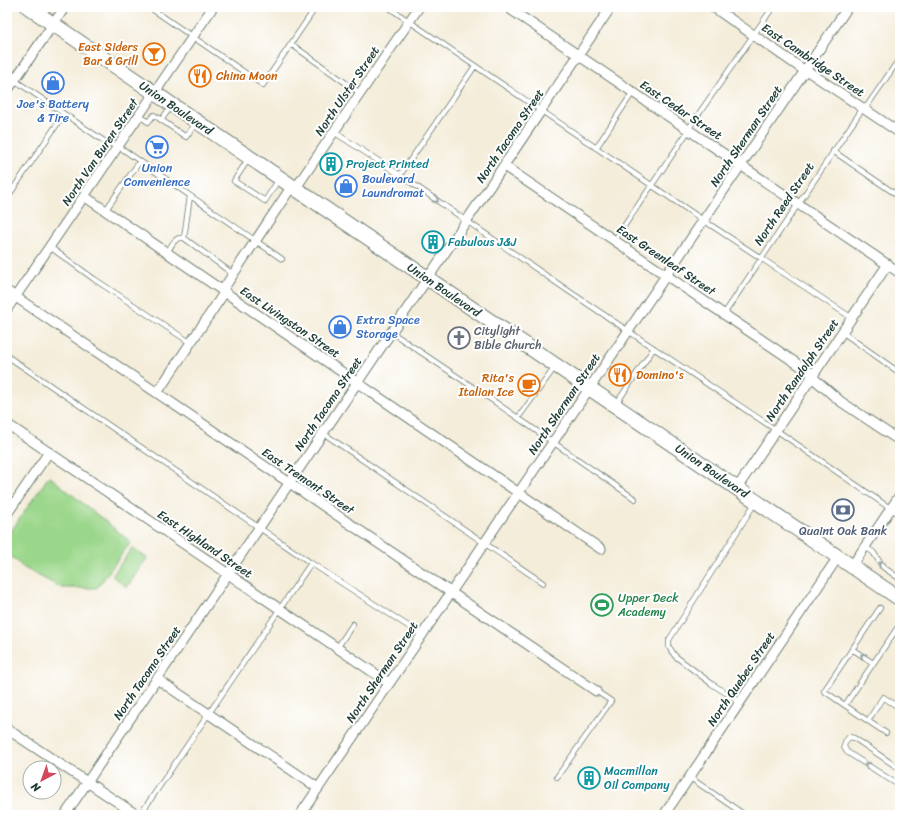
<svg xmlns="http://www.w3.org/2000/svg" width="907" height="822" font-family="Sriracha,sans-serif">
  <style>
    .grass { fill: #9bd78b; stroke: #5d8a60 }
    .lines { fill: none; stroke-linecap: round; stroke-linejoin: round }
    .lane-casing { stroke: #6a7b6e; stroke-width: 6 }
    .street-casing { stroke: #6a7b6e; stroke-width: 11 }
    .primary-casing { stroke: #6a7b6e; stroke-width: 16 }
    .lane { stroke: #fff; stroke-width: 4.5 }
    .street { stroke: #fff; stroke-width: 9 }
    .primary { stroke: #fff; stroke-width: 14 }
    .oneway { stroke: #8f9e9a }
    .labels { text-anchor: middle; stroke-width: 4; stroke-linejoin: round; paint-order: stroke }
    .food-label { font-size: 12px; fill: #c56008; stroke: #fff; text-anchor: end }
    .street-label { font-size: 12px; fill: #1f3d34; stroke: #fff }
    .shop-label { font-size: 12px; fill: #366cbe; stroke: #fff }
    .culture-label { font-size: 12px; fill: #0d838f; stroke: #fff; text-anchor: start }
    .worship-label { font-size: 12px; fill: #5b616d; stroke: #fff; text-anchor: start }
    .service-label { font-size: 12px; fill: #4e5e75; stroke: #fff }
    .leisure-label { font-size: 12px; fill: #27864d; stroke: #fff; text-anchor: start }
  </style>
  <rect width="100%" height="100%" fill="#fff"/>
  <filter id="ink" filterUnits="userSpaceOnUse"><feTurbulence type="fractalNoise" baseFrequency=".025" numOctaves="2"/><feDisplacementMap in="SourceGraphic" scale="8" xChannelSelector="R" yChannelSelector="G"/><feConvolveMatrix kernelMatrix="1 2 1 2 8 2 1 2 1" color-interpolation-filters="sRGB"/></filter>
  <filter id="wash" filterUnits="userSpaceOnUse"><feTurbulence type="fractalNoise" baseFrequency=".012" numOctaves="4" result="noise"/><feDisplacementMap in="SourceGraphic" scale="16" xChannelSelector="R" yChannelSelector="G"/><feGaussianBlur stdDeviation="0.9" result="paint"/><feColorMatrix in="noise" values="0 0 0 0 0 0 0 0 0 0 0 0 0 0 0 0 0 1.4 0 .05"/><feComposite in="paint" operator="in"/></filter>
  <g filter="url(#wash)">
    <rect width="100%" height="100%" fill="#f4edda"/>
    <!-- grass -->
    <path class="grass" d="M49,476L131,542L97,588H62L24,568L7,553V537Z
      M132,548L147,558L127,587L112,576Z"/>
  </g>
  <g filter="url(#ink)">
    <g class="lines">
      <!-- lane casing -->
      <g class="lane-casing">
        <path id="lane" d="M149,7L263,85L316,7
          M388,7L703,220L852,318
          M291,44L360,93
          M7,75L107,143L118,146L282,259
          M867,106L900,58
          M140,116L148,122L154,115L186,137L196,123
          M161,120L171,107
          M334,132L400,175L570,292L776,430L900,515
          M596,148L633,92
          M833,151L900,197
          M249,158L234,181L265,201L279,179
          M400,175L475,66
          M7,198L64,114
          M105,211L140,161
          M184,238L190,196
          M614,241L689,130L691,125L773,7
          M50,247L94,279L191,343
          M167,253C171,246 175,236 184,238L233,274
          M724,314L863,108
          M391,332L492,400L635,499
          M842,332L900,373
          M7,356L311,563L422,635
          M616,404L654,348
          M518,418L555,367
          M323,433L543,583
          M865,547L873,552L883,567L900,579
          M337,648L353,624
          M852,649L873,663
          M740,702L712,684L675,656L669,647V640L755,503
          M845,705L900,624
          M868,721L824,691L880,608
          M886,733L868,721L883,697L900,708
          M900,769L854,738L849,737L845,742L844,747L847,752L900,786
          M557,777L611,701L596,691
          M689,777L745,815
          M140,815L311,563"/>
      </g>
      <!-- street casing -->
      <g class="street-casing">
        <path id="street" d="M507,7L900,273
          M713,7L801,68L806,70L900,133
          M7,91L65,7
          M504,166L814,375
          M295,189L419,7
          M84,196L601,549
          M7,291L596,691
          M222,291L292,186
          M7,309L213,7
          M812,377L840,401L900,441
          M157,393L224,293
          M7,424L389,683
          M737,488L888,264
          M7,514L49,452
          M852,566L900,495
          M157,679L318,788
          M7,729L137,815
          M65,815L611,7
          M300,815L848,7
          M664,815L838,557"/>
      </g>
      <!-- primary casing -->
      <g class="primary-casing">
        <path id="primary" d="M28,7L900,599"/>
      </g>
      <!-- lane -->
      <use href="#lane" class="lane"/>
      <!-- street -->
      <use href="#street" class="street"/>
      <!-- primary -->
      <use href="#primary" class="primary"/>
    </g>
    <!-- one-way arrows -->
    <defs><path id="oneway-chevron" d="M-2-3.5L2.5 0L-2 3.5" fill="none" stroke-width="1.6" stroke-linecap="round" stroke-linejoin="round"/></defs>
    <g class="oneway">
      <use href="#oneway-chevron" transform="translate(436 200) rotate(34)"/>
      <use href="#oneway-chevron" transform="translate(881 564) rotate(-129)"/>
      <use href="#oneway-chevron" transform="translate(863 656) rotate(-146)"/>
      <use href="#oneway-chevron" transform="translate(867 765) rotate(-147)"/>
    </g>
  </g>
  <!-- icons -->
  <defs>
    <g id="bar-ring" transform="scale(1.15)"><circle r="9.5" fill="#fff" stroke="#e8710a" stroke-width="1.5"/><path d="M-6-5H6L.8 .8V4.5H3.5V6h-7V4.5H-.8V.8Z" fill="#e8710a"/></g>
    <g id="restaurant-ring" transform="scale(1.15)"><circle r="9.5" fill="#fff" stroke="#e8710a" stroke-width="1.5"/><path d="M-5-6h1v4h1v-4h1v4h1v-4h1v5L-1.5 .5V6h-2V.5L-5-1ZM5-6V6H3V1.5H1.5Q1.5-4 5-6Z" fill="#e8710a"/></g>
    <g id="shop-ring" transform="scale(1.15)"><circle r="9.5" fill="#fff" stroke="#3f7fe0" stroke-width="1.5"/><path d="M-5-2.5h2.3a2.7 3.5 0 0 1 5.4 0H5L5.5 6h-11ZM-1.5-2.5h3a1.5 2.3 0 0 0-3 0Z" fill="#3f7fe0"/></g>
    <g id="supermarket-ring" transform="scale(1.15)"><circle r="9.5" fill="#fff" stroke="#3f7fe0" stroke-width="1.5"/><path d="M-6-5.5h2.5l.6 2H6L4.5 2H-2.5L-4.4-4H-6ZM-1.5 3.2a1.3 1.3 0 1 0 .1 0ZM3 3.2a1.3 1.3 0 1 0 .1 0Z" fill="#3f7fe0"/></g>
    <g id="building-ring" transform="scale(1.15)"><circle r="9.5" fill="#fff" stroke="#0f9aa8" stroke-width="1.5"/><path d="M-4-6H4V6H1V3H-1V6H-4ZM-2.5-4.3h1.7v1.8h-1.7ZM.8-4.3h1.7v1.8H.8ZM-2.5-1h1.7V.8h-1.7ZM.8-1h1.7V.8H.8Z" fill="#0f9aa8"/></g>
    <g id="church-ring" transform="scale(1.15)"><circle r="9.5" fill="#fff" stroke="#6b7280" stroke-width="1.5"/><path d="M-1.2-6h2.4v3.5h3.3v2.4h-3.3V6h-2.4V-.1h-3.3v-2.4h3.3Z" fill="#6b7280"/></g>
    <g id="cafe-ring" transform="scale(1.15)"><circle r="9.5" fill="#fff" stroke="#e8710a" stroke-width="1.5"/><path d="M-5.5-4.5H6V0H3Q3 3.5 0 3.5H-2.5Q-5.5 3.5-5.5 0ZM3-3.2v2h1.7v-2ZM-6 4.5H4V6H-6Z" fill="#e8710a"/></g>
    <g id="bank-ring" transform="scale(1.15)"><circle r="9.5" fill="#fff" stroke="#5c6f8a" stroke-width="1.5"/><path d="M-6-4H6V4H-6ZM0-2.3a2.3 2.3 0 1 0 0 4.6a2.3 2.3 0 1 0 0-4.6Z" fill="#5c6f8a"/></g>
    <g id="stadium-ring" transform="scale(1.15)"><circle r="9.5" fill="#fff" stroke="#2e9e5b" stroke-width="1.5"/><path d="M0-5a6.5 5 0 1 0 0 10a6.5 5 0 1 0 0-10ZM-3.5-1.8h7v3.6h-7Z" fill="#2e9e5b"/></g>
  </defs>
  <g fill-rule="evenodd">
    <use href="#bar-ring" x="154" y="54"/>
    <use href="#restaurant-ring" x="200" y="76"/>
    <use href="#shop-ring" x="53" y="83"/>
    <use href="#supermarket-ring" x="157" y="147"/>
    <use href="#building-ring" x="331" y="164"/>
    <use href="#shop-ring" x="346" y="186"/>
    <use href="#building-ring" x="433" y="242"/>
    <use href="#shop-ring" x="340" y="327"/>
    <use href="#church-ring" x="459" y="338"/>
    <use href="#restaurant-ring" x="620" y="375"/>
    <use href="#cafe-ring" x="529" y="385"/>
    <use href="#bank-ring" x="843" y="510"/>
    <use href="#stadium-ring" x="602" y="605"/>
    <use href="#building-ring" x="589" y="778"/>
  </g>
  <g class="labels">
    <!-- food labels -->
    <g class="food-label">
      <text x="138" y="51">East Siders<tspan x="138" dy="14">Bar &amp; Grill</tspan></text>
      <text x="216" y="80" text-anchor="start">China Moon</text>
      <text x="636" y="379" text-anchor="start">Domino's</text>
      <text x="514" y="382">Rita's<tspan x="514" dy="14">Italian Ice</tspan></text>
    </g>
    <!-- street labels -->
    <g class="street-label">
      <text transform="translate(813 60) rotate(34)" y="4">East Cambridge Street</text>
      <text transform="translate(347 91) rotate(-56)" y="4">North Ulster Street</text>
      <text transform="translate(176 108) rotate(34)" y="4">Union Boulevard</text>
      <text transform="translate(681 110) rotate(34)" y="4">East Cedar Street</text>
      <text transform="translate(510 136) rotate(-56)" y="4">North Tacoma Street</text>
      <text transform="translate(746 136) rotate(-56)" y="4">North Sherman Street</text>
      <text transform="translate(100 152) rotate(-56)" y="4">North Van Buren Street</text>
      <text transform="translate(784 204) rotate(-56)" y="4">North Reed Street</text>
      <text transform="translate(666 260) rotate(34)" y="4">East Greenleaf Street</text>
      <text transform="translate(444 290) rotate(34)" y="4">Union Boulevard</text>
      <text transform="translate(290 322) rotate(34)" y="4">East Livingston Street</text>
      <text transform="translate(802 370) rotate(-56)" y="4">North Randolph Street</text>
      <text transform="translate(328 404) rotate(-56)" y="4">North Tacoma Street</text>
      <text transform="translate(564 404) rotate(-56)" y="4">North Sherman Street</text>
      <text transform="translate(712 471) rotate(34)" y="4">Union Boulevard</text>
      <text transform="translate(308 481) rotate(34)" y="4">East Tremont Street</text>
      <text transform="translate(205 544) rotate(34)" y="4">East Highland Street</text>
      <text transform="translate(382 672) rotate(-56)" y="4">North Sherman Street</text>
      <text transform="translate(147 673) rotate(-56)" y="4">North Tacoma Street</text>
      <text transform="translate(741 679) rotate(-56)" y="4">North Quebec Street</text>
    </g>
    <!-- shop labels -->
    <g class="shop-label">
      <text x="53" y="108">Joe's Battery<tspan x="53" dy="14">&amp; Tire</tspan></text>
      <text x="157" y="172">Union<tspan x="157" dy="14">Convenience</tspan></text>
      <text x="362" y="183" text-anchor="start">Boulevard<tspan x="362" dy="14">Laundromat</tspan></text>
      <text x="356" y="324" text-anchor="start">Extra Space<tspan x="356" dy="14">Storage</tspan></text>
    </g>
    <!-- culture labels -->
    <g class="culture-label">
      <text x="346" y="168">Project Printed</text>
      <text x="448" y="246">Fabulous J&amp;J</text>
      <text x="604" y="775">Macmillan<tspan x="604" dy="14">Oil Company</tspan></text>
    </g>
    <!-- worship labels -->
    <g class="worship-label">
      <text x="474" y="335">Citylight<tspan x="474" dy="14">Bible Church</tspan></text>
    </g>
    <!-- service labels -->
    <g class="service-label">
      <text x="843" y="535">Quaint Oak Bank</text>
    </g>
    <!-- leisure labels -->
    <g class="leisure-label">
      <text x="618" y="602">Upper Deck<tspan x="618" dy="14">Academy</tspan></text>
    </g>
  </g>
  <!-- margin -->
  <rect width="907" height="822" fill="none" stroke="#fff" stroke-width="24"/>
  <!-- north arrow -->
  <g transform="translate(42 780) rotate(221)"><circle r="19" fill="#ffffff" stroke="#a5b1ae"/>
  <path d="M0-3L7 15L0 10L-7 15Z" fill="#d1495b"/>
  <text y="-6" font-size="11" font-weight="bold" text-anchor="middle" fill="#1f3d34">N</text>
  </g>
</svg>
